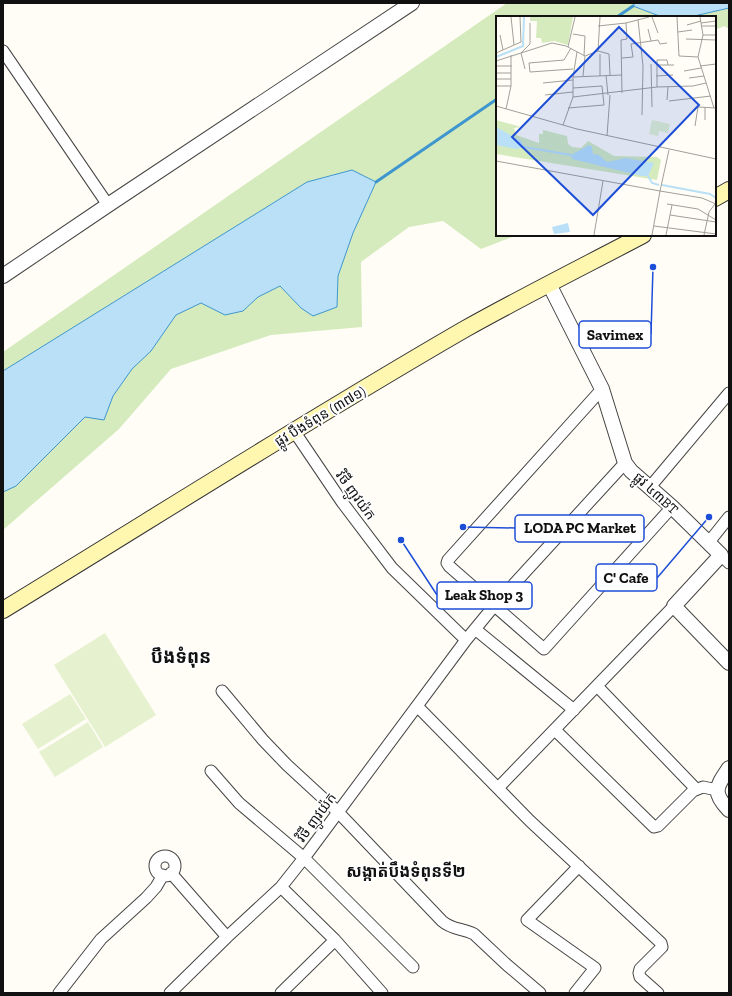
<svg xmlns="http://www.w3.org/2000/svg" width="732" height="996" font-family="'Zilla Slab','Noto Sans Khmer',serif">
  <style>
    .green { fill: #d5ebbd }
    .pitch { fill: #e6f2cf }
    .water { fill: #b9e0f7; stroke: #3f96cf }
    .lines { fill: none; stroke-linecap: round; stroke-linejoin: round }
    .stream { stroke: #3f96cf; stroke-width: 3 }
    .minor-casing { stroke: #444; stroke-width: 13 }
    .tertiary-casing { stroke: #444; stroke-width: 16 }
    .secondary-casing { stroke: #333; stroke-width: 18 }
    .minor { stroke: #fff; stroke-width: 11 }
    .tertiary { stroke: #fff; stroke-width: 14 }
    .secondary { stroke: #fff6b0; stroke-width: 16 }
    .labels { text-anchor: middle; stroke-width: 4; stroke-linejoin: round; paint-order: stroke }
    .street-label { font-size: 14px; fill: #111; stroke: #fff }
    .quarter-label { font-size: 16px; font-weight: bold; fill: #111; stroke: #fff }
    .district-label { font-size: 18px; font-weight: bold; fill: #111; stroke: #fff }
    .inset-river { fill: none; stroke: #b9e0f7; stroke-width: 2 }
    .inset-road { fill: none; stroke: #a09f9a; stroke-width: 1 }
    .view { fill: #1d4ed8; fill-opacity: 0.15; stroke: #1d4ed8; stroke-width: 2 }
    .inset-edge { fill: none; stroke: #111; stroke-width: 2 }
    .leader { fill: none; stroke: #1d4ed8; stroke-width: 1.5 }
    .callout-dot { fill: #1d4ed8; stroke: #fff; stroke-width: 1.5 }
    .callout { fill: #fff; stroke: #1d4ed8; stroke-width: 1.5 }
    .callout-label { font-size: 15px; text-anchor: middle; font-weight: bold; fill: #111 }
  </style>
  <rect width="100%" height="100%" fill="#fffdf5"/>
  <!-- green -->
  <path class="green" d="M507,3H729V29L724,26L715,30V17H497V235H517L481,249L443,221L409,227L361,262L362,327L271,335L171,369L119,429L3,530V352Z"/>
  <!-- pitch -->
  <path class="pitch" d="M105,633L156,715L105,747L54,665Z
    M70,694L86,719L38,749L22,724Z
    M88,722L103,747L55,777L39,752Z"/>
  <!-- water -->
  <path class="water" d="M635,3H729V8L690,17H662L633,6Z
    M352,170L376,182L353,233L338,276L337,307L313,316L301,308L280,286L258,297L243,311L225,315L201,303L176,315L151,351L132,369L113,396L104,420L85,417L16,486L3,492V371L307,182Z"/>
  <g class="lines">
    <!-- stream -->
    <path class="stream" d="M617,17L633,6
      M376,182L497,99"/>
    <!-- minor casing -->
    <g class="minor-casing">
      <path id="minor" d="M3,51L108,205
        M602,389L448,560L447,563L449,566L544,649L672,507
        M294,431L342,502L392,568L466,640
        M650,487L729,393
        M709,542L729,517
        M721,555L729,563
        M475,629L574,710
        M597,686L696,789
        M222,691L263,740L287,765L338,812L442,921C452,930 462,928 474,934L507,965L540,993
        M417,706L530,821L661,943L662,947L640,969L639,973L640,977L658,993
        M555,730L654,827L658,826L693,791L703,787L717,790
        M211,771L239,803L304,858L413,967
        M498,788L674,606
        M155 866a10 10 0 1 1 20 0a10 10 0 1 1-20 0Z
        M171,873L227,937
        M281,887L335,940L382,993
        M59,993L101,939L146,898L156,887L163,875
        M170,993L227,937L281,887L304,858L466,640L494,606L625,463
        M281,993L335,940
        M575,993L595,968L527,920L579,866"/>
    </g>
    <!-- tertiary casing -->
    <g class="tertiary-casing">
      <path id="tertiary" d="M3,276L108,205L412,3
        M549,284L602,389L625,463L631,471L672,507L721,555L674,606L729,663
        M729,768C717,786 711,792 729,810"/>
    </g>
    <!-- secondary casing -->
    <g class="secondary-casing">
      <path id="secondary" d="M715,198L729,190
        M3,610C157,516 309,419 465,329C524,296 584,266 643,235"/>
    </g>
    <!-- minor -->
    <use href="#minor" class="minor"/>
    <!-- tertiary -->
    <use href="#tertiary" class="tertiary"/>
    <!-- secondary -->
    <use href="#secondary" class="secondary"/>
  </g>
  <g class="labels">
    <!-- street labels -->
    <g class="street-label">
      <text transform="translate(320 416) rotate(-31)" y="5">ផ្លូវ បឹងទំពុន (៣៧១)</text>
      <text transform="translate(656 493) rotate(42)" y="5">ផ្លូវ ៤៣BT</text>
      <text transform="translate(356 495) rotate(54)" y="5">វិថី ញូវយ៉ក</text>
      <text transform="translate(316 817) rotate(-54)" y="5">វិថី ញូវយ៉ក</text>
    </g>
    <!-- quarter labels -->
    <g class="quarter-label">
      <text x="406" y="877">សង្កាត់បឹងទំពុនទី២</text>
    </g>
    <!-- district labels -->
    <g class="district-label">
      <text x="181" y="663">បឹងទំពុន</text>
    </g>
  </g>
  <!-- overview -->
  <g transform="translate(496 16)">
    <rect width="220" height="220" fill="#fffdf5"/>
    <path d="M34,1H77L72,29L58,25L46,27L45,22H40L41,5H34ZM0,104L25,111L18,112L20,119L43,127V118H47V114L71,120L72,128L76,131L85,132L92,125L118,140L161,141L165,144L161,164L0,138Z" fill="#d5ebbd"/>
    <path d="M156,104L174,108L172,117L163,115L162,120L153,118Z" fill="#e6f2cf"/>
    <path d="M0,111L25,125L28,131L20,133L0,129ZM93,129L96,131L97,138L103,139L111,146L130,142L158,147L152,160H146L76,143L75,139ZM72,207L74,216L58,218L56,211Z" fill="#b9e0f7"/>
    <path class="inset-river" d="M0,41L27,30L28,1M28,131L75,139M152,160L156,167L163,169M166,169L214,178L220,182"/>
    <path class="inset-road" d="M15,1L18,29M156,1L162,17M181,1L183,40L202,41M204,1L207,19L202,41L218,92M142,4L147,50L146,99M205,7L220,5M191,9L205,5M102,10L130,7L153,1M206,10H220M152,13L155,25M182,16L196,14M77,18L89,20L88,40M4,19L7,34M207,19H220M190,23L220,24M72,31L79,1M102,35L104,1M102,35L113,38L114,59M0,37L25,26L24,1M25,37L56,27L70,30L89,40M25,37L34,28V7M25,37L29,53M126,42L137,41L135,28L162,24L164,28L171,27M68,44L33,47L34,56L77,53M68,44L75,32M0,45L25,37M155,48L156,91M161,49H178M0,50H16M204,50L220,48M188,55L205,52M0,57H15M110,59L112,79M87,60L89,40L102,35M104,60V38M160,60L177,59M77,61L81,36M193,62L208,60M0,63H15M47,67L77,64M0,70H15M161,71V44H171L172,49M126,77L125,24L131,23L130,7M49,79L77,76M77,81L161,71L197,70L210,67M171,84L172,71M173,85L215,80M0,90L81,113L220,143M209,91V104M72,92L108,89L106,70L77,72M10,93L15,70V39M67,109L77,81V61L126,59M199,110L202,91L220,92M111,120L114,79M173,134L164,175L206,182L220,188M0,145L164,175L156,219M171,188L202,193L220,204M174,199L220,206M158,210L220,218M98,219L107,165M170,219L176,189M208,219L213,196L219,188"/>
    <path class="view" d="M123,11L203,89L97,199L16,121Z"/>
    <rect width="220" height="220" class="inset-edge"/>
  </g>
  <!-- callouts -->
  <path class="leader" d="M653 267L651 334M463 527L515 528M709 517L657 578M401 540L437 595"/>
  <g class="callout-dot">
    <circle cx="653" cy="267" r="4"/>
    <circle cx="463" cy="527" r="4"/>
    <circle cx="709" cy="517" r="4"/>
    <circle cx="401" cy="540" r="4"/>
  </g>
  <g class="callout">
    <rect x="579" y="321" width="72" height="27" rx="4"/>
    <rect x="515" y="515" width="129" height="27" rx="4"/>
    <rect x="596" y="564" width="61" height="27" rx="4"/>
    <rect x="437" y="582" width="95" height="27" rx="4"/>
  </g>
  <g class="callout-label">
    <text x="615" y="340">Savimex</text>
    <text x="580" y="533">LODA PC Market</text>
    <text x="626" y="583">C' Cafe</text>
    <text x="484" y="600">Leak Shop 3</text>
  </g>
  <!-- border -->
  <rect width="732" height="996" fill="none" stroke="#111111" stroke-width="8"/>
</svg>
